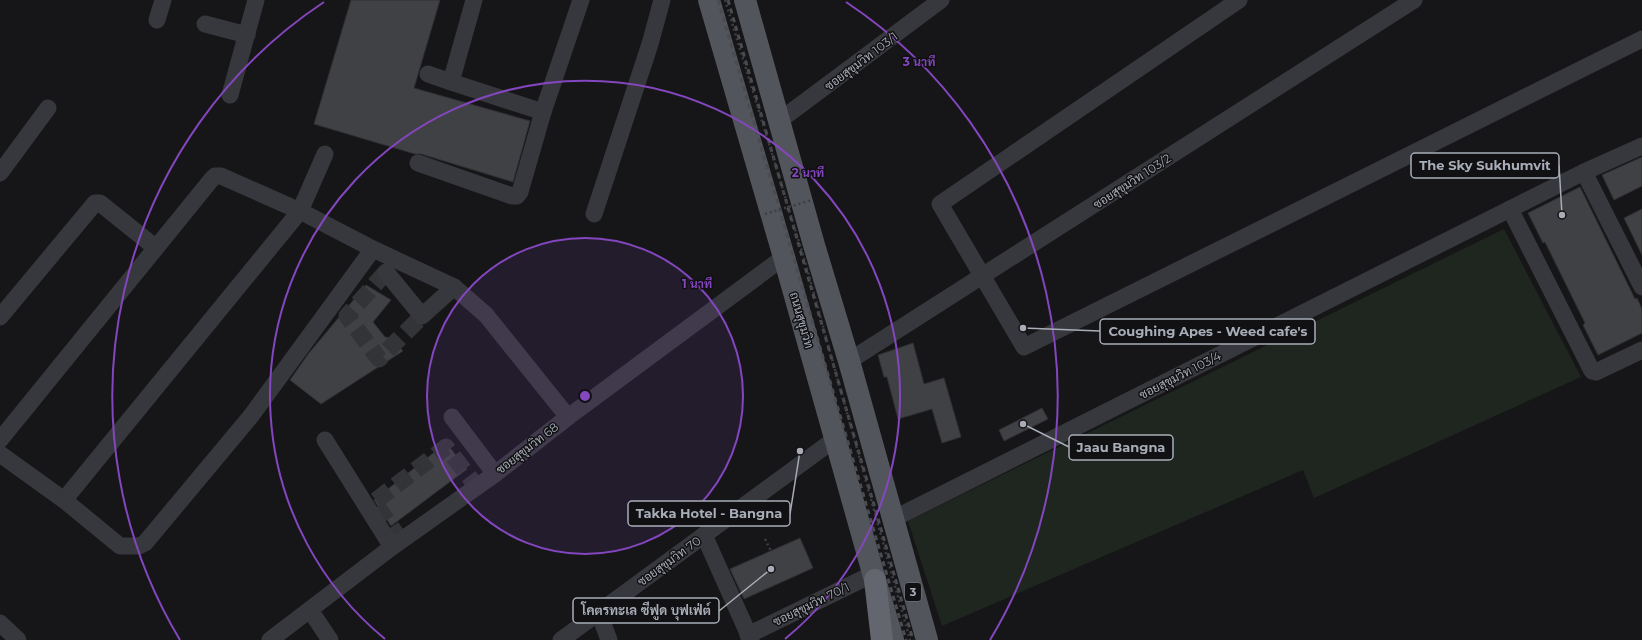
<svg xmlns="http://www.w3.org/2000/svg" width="1642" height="640" font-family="Montserrat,Sarabun,sans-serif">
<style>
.green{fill:#1e261f}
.building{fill:#404145;stroke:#303034}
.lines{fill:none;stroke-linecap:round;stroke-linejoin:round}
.minor-tunnel{stroke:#333438;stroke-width:17;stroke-dasharray:17 8;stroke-linecap:butt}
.path{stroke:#3d3f44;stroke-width:2.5;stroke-dasharray:2 3;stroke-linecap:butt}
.minor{stroke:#37383d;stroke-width:17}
.major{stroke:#53555c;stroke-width:22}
.highway{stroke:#63666e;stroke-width:22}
.rail{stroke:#4a4c52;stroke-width:3;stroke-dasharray:5 4;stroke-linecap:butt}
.path-bridge{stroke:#3d3f44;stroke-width:2.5;stroke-dasharray:2 3;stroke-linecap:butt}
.ring{fill:none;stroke:#8446be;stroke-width:2}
.labels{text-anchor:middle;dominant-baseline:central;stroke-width:3;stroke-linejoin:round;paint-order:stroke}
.shield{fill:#111113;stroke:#7b7e86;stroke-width:1}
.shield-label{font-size:11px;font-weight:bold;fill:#a8adb8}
.street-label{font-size:12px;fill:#a8adb8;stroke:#111113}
.centre{fill:#8446be;stroke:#111113;stroke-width:2}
.ring-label{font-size:12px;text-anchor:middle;font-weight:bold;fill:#8446be;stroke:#111113;stroke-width:3;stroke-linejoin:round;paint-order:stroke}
.leader{fill:none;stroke:#a8adb8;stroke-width:1.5}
.callout-dot{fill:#a8adb8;stroke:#111113;stroke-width:1.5}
.callout{fill:#111113;stroke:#a8adb8;stroke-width:1.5}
.callout-label{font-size:13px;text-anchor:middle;font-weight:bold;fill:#a8adb8}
</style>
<rect width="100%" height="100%" fill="#161618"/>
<!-- green -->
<polygon class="green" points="1504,229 1581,377 1314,498 1303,470 942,626 908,521"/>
<!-- building -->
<g class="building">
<polygon points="351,0 440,0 414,88 530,121 513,182 421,154 415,154 314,124"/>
<polygon points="1642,157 1642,186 1614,200 1602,175"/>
<polygon points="1580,187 1635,299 1637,298 1642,309 1642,333 1598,355 1583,325 1585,323 1545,242 1543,243 1528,213"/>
<polygon points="1642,209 1642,255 1624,218"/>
<polygon points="366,285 391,300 373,322 385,337 391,338 403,351 321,404 290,380 309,353"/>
<polygon points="913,343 924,384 944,378 961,437 942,443 932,409 898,419 887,377 884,377 878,355"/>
<polygon points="1042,408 1048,419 1004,441 999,430"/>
<polygon points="446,443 467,469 391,526 374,500"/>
<polygon points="800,538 813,568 744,599 730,569"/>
</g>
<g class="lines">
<!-- minor-tunnel -->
<g class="minor-tunnel">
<polyline points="386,272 347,316 379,359 422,316"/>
<polyline points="401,541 374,502 446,447 477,487"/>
</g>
<!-- path -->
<polyline class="path" points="765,539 771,551"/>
<!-- minor -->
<g class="minor">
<polyline points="474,0 451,82 543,112 581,0"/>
<polyline points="1239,0 940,204 1024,347 1642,39"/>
<polyline points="157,20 163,0"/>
<polyline points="205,24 247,35"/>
<polyline points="428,74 451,82"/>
<polyline points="230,95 256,0"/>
<polyline points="779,121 941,0"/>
<polyline points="1642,146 1584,172 1510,209 1592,371 1596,372 1642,350"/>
<polyline points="418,163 512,196 517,196 520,192 543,112"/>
<polyline points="1584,172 1642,287"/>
<polyline points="0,173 48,108"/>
<polyline points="594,214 650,44 662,0"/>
<polyline points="386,272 422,316 454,287"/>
<polyline points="0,317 95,203 100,203 156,248"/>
<polyline points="849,361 1414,0"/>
<polyline points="452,417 495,474"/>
<polyline points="0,440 211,180 215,176 221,176 300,211 373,249 454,287 486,315 568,417"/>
<polyline points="325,440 392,547"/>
<polyline points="0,454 64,500 120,546 139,546 145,543 251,416 373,249"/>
<polyline points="64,500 300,211 325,154"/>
<polyline points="893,519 1510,209"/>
<polyline points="704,535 751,640"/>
<polyline points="310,610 330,640"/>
<polyline points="599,613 609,640"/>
<polyline points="0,623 18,640"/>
<polyline points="748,635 873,574"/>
<polyline points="270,640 392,547 495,474 568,417 784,257"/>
<polyline points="561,640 835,439"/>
</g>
<!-- major -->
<g class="major">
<polyline points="709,0 784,257 875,580 893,640"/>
<polyline points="745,0 814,245 849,361 927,640"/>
</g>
<!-- highway -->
<polyline class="highway" points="875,580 882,640"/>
<!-- rail -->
<g class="rail">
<polyline points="718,0 906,640"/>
<polyline points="728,0 913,640"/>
</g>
<!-- path-bridge -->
<g class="path-bridge">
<polyline points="725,0 806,265 910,640"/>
<polyline points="765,214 812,200"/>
</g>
</g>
<!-- distance rings -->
<circle cx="585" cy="396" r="158" fill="#8446be" fill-opacity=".12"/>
<g class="ring">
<circle cx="585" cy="396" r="158"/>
<path d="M385 639A315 315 0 1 1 785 639"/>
<path d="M180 640A473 473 0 0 1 324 2M846 2A473 473 0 0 1 990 640"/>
</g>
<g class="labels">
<!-- shield labels -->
<rect class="shield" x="905" y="583" width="16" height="18" rx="3"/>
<g class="shield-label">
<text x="913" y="592">3</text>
</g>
<!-- street labels -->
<g class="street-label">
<text transform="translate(861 61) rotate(-37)">ซอยสุขุมวิท 103/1</text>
<text transform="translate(1132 181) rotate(-33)">ซอยสุขุมวิท 103/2</text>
<text transform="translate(802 320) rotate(74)">ถนนสุขุมวิท</text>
<text transform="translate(1180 375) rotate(-27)">ซอยสุขุมวิท 103/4</text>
<text transform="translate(527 448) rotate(-38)">ซอยสุขุมวิท 68</text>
<text transform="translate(669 561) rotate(-36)">ซอยสุขุมวิท 70</text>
<text transform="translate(811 604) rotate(-26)">ซอยสุขุมวิท 70/1</text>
</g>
</g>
<circle cx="585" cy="396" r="6" class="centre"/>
<g class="ring-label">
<text x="919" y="66">3 นาที</text>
<text x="808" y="177">2 นาที</text>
<text x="697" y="288">1 นาที</text>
</g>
<!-- callouts -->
<path class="leader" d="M1562 215L1559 165M1023 328L1100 331M1023 424L1069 447M800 451L790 514M771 569L719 611"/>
<g class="callout-dot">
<circle cx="1562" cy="215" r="4"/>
<circle cx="1023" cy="328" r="4"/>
<circle cx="1023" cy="424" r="4"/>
<circle cx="800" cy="451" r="4"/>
<circle cx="771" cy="569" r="4"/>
</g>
<g class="callout">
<rect x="1411" y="153" width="148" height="25" rx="4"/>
<rect x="1100" y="319" width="215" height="25" rx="4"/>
<rect x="1069" y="435" width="104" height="25" rx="4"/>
<rect x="628" y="501" width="162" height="25" rx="4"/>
<rect x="573" y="598" width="146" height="25" rx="4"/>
</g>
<g class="callout-label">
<text x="1485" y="170">The Sky Sukhumvit</text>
<text x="1208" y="336">Coughing Apes - Weed cafe's</text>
<text x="1121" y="452">Jaau Bangna</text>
<text x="709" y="518">Takka Hotel - Bangna</text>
<text x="646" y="615">โคตรทะเล ซีฟูด บุฟเฟ่ต์</text>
</g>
</svg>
